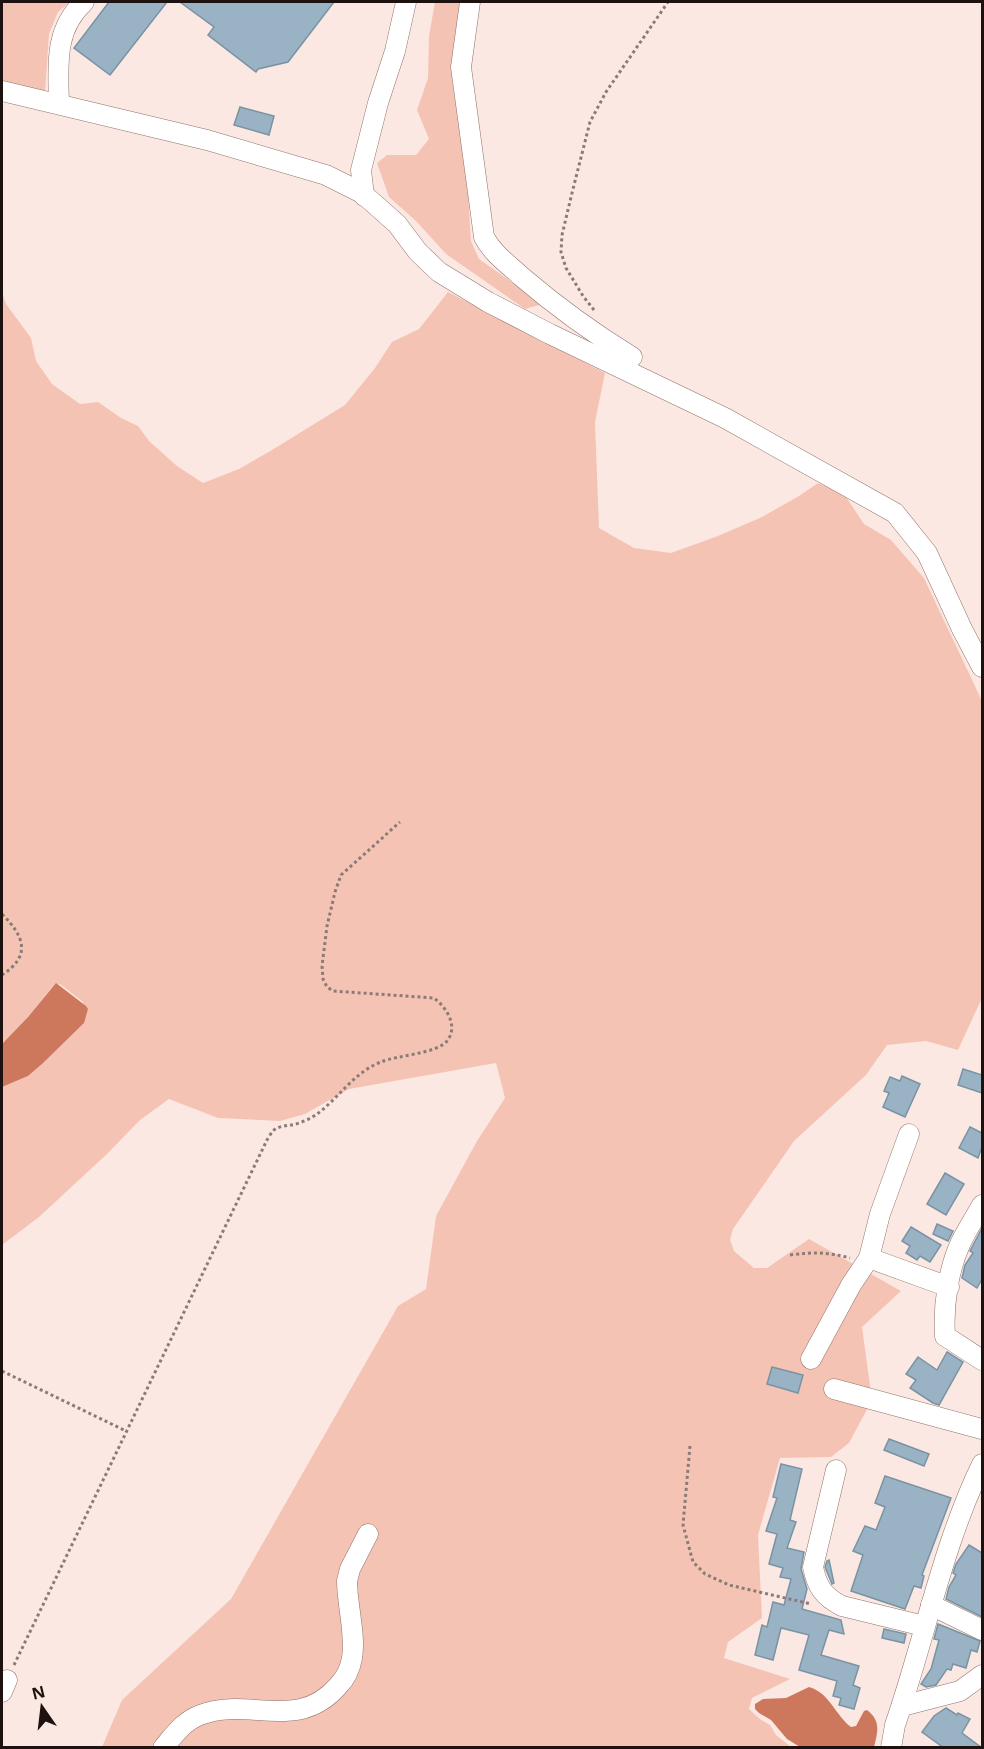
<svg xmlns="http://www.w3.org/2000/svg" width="984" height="1749" font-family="'Open Sans',sans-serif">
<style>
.green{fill:#f5c3b4}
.water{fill:#cd785d}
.building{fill:#99b3c4;stroke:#7a93a4;stroke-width:1.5}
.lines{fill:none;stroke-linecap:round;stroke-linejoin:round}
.minor-casing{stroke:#90736a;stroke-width:21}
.path{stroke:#8b7b77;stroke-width:3;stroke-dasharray:3 3;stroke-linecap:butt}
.minor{stroke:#fff;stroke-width:20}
</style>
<rect width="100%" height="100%" fill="#fce8e2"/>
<!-- green -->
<g class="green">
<polygon points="2,2 70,2 58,12 49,34 45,93 2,83"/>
<polygon points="435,2 460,2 452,80 466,163 471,241 479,259 543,304 525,309 446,254 416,221 389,197 377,163 387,155 416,155 429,139 417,110 428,78 429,36"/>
<polygon points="2,292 6,304 31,338 36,361 52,384 80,404 98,402 121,418 138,426 149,441 177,466 203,483 239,469 272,450 345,405 375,368 392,342 419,329 448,292 605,373 595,422 599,528 634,548 671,553 718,536 762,517 799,496 818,483 844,494 864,524 891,540 924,578 982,701 982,998 958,1050 926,1041 887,1045 866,1075 794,1141 733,1229 730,1240 734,1251 754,1268 767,1268 809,1239 901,1291 862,1327 872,1400 849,1443 831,1457 780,1458 758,1535 762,1618 728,1642 724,1658 790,1679 752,1698 749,1709 760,1719 770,1725 776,1735 791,1747 102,1747 122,1700 231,1599 398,1306 426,1289 436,1216 477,1141 505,1098 496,1063 349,1089 305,1114 280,1121 218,1118 169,1099 140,1120 107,1154 39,1217 2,1245 2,1087 28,1076 84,1023 83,1002 60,984 53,986 28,1017 2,1044"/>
</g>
<!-- water -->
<g class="water">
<polygon points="56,983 86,1006 88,1009 84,1023 43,1063 28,1076 2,1087 2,1044 28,1017"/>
<path d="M809,1687C830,1693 835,1715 851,1727L856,1726L864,1711L867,1710C881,1721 878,1731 874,1747H800L787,1739L771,1720L759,1713L755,1709V1704L763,1699L786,1698Z"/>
</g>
<!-- building -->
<g class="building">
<polygon points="109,2 167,2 110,75 74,48"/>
<polygon points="180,2 334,2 288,62 258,69 256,72 208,35 214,27"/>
<polygon points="240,107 274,116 269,135 234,125"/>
<polygon points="963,1069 982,1075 982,1093 958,1085"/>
<polygon points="902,1076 920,1084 905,1117 883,1107 889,1093 884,1091 890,1077 900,1081"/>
<polygon points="970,1127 982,1133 982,1147 978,1158 959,1148"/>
<polygon points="945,1173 964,1184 946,1215 927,1204"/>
<polygon points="937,1224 953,1231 948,1241 933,1234"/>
<polygon points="911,1227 941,1245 930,1262 920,1256 917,1260 906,1253 910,1246 902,1241"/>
<polygon points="982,1228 982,1279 977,1288 962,1278 965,1265 973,1253 970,1251"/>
<polygon points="947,1352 963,1362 939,1405 933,1403 910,1388 916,1380 906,1374 918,1357 937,1370"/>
<polygon points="772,1367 803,1375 798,1393 767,1384"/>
<polygon points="889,1439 929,1454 924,1466 884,1450"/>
<polygon points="781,1464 802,1469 790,1520 796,1522 787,1548 804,1552 801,1569 807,1589 802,1609 841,1620 844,1634 829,1630 821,1655 859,1666 853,1685 860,1688 854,1709 839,1705 841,1698 833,1696 837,1681 799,1670 809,1635 781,1628 773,1660 755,1655 762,1625 767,1627 773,1602 784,1605 791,1579 780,1577 783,1568 769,1564 777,1534 766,1531 777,1498 773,1497"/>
<polygon points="885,1476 951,1498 922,1575 924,1576 921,1588 914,1586 905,1609 851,1591 863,1555 853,1551 865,1526 876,1530 885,1507 875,1503"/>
<polygon points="969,1545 982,1553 982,1617 946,1599 949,1587 956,1575 953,1573 956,1564"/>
<polygon points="829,1560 834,1583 832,1584 825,1567 827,1561"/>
<polygon points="938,1624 980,1641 977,1652 971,1650 966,1668 953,1664 951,1670 947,1669 936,1685 926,1687 921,1684 931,1669 939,1640 934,1639"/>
<polygon points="884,1629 906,1634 904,1643 882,1638"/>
<polygon points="946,1708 957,1715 958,1713 970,1719 962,1733 982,1748 944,1748 922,1732 934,1716"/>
</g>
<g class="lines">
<!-- minor casing -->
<g class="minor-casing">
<g id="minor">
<path d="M470,2L461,67L484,237C493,254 508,264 522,277C557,307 593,333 632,357"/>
<polyline points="2,91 207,140 326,175 362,193 397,224 418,252 439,272 488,302 550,334 725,418 895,513 927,553 962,629 982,667"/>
<path d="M59,104C58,66 54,29 84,2"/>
<polyline points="364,196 361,170 378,103 395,51 406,2"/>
<path d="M982,1205C975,1217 967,1230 961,1242C948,1270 943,1306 945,1336L982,1360"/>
<polyline points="869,1258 949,1287"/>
<polyline points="811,1359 851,1285 869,1258 880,1214 909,1134"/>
<polyline points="834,1389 982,1429"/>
<path d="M836,1470L813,1567C817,1587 824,1597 842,1606L924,1626"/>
<polyline points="931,1605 982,1630"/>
<polyline points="2,1692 7,1680"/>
<polyline points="902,1706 960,1691 982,1675"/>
<path d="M163,1748C174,1735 184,1721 200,1715C249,1696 297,1733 338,1686C346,1678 350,1670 352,1658C356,1636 347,1604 347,1581L350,1569L368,1534"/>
<path d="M891,1748L895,1725C925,1638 942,1547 982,1464"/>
</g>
</g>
<!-- path -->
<g class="path">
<polyline points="594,310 583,296 566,268 561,252 562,235 572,193 590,122 606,92 668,2"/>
<path d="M2,914C25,937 31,956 2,975"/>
<path d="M790,1255C812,1252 828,1252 850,1258"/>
<polyline points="2,1371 126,1431"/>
<polyline points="690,1446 683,1525 693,1562 705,1574 729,1585 811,1604"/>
<path d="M14,1665L266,1142C268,1138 271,1133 274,1130C279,1126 285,1126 291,1125C299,1124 310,1119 317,1114C339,1098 354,1072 381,1062C397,1055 436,1054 447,1041C459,1026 446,1007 434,998L333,991L327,987L323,979L322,966L327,926L335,892L341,875L400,822"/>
</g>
<!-- minor -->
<use href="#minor" class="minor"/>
</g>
<!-- border -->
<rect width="984" height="1749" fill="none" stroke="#1d120f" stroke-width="6"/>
<!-- north arrow -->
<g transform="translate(42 1707) rotate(346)" stroke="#fce8e2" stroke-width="4.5" paint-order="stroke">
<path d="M0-4.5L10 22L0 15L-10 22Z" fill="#1d120f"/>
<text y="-9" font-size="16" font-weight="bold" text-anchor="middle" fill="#1d120f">N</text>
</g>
</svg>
